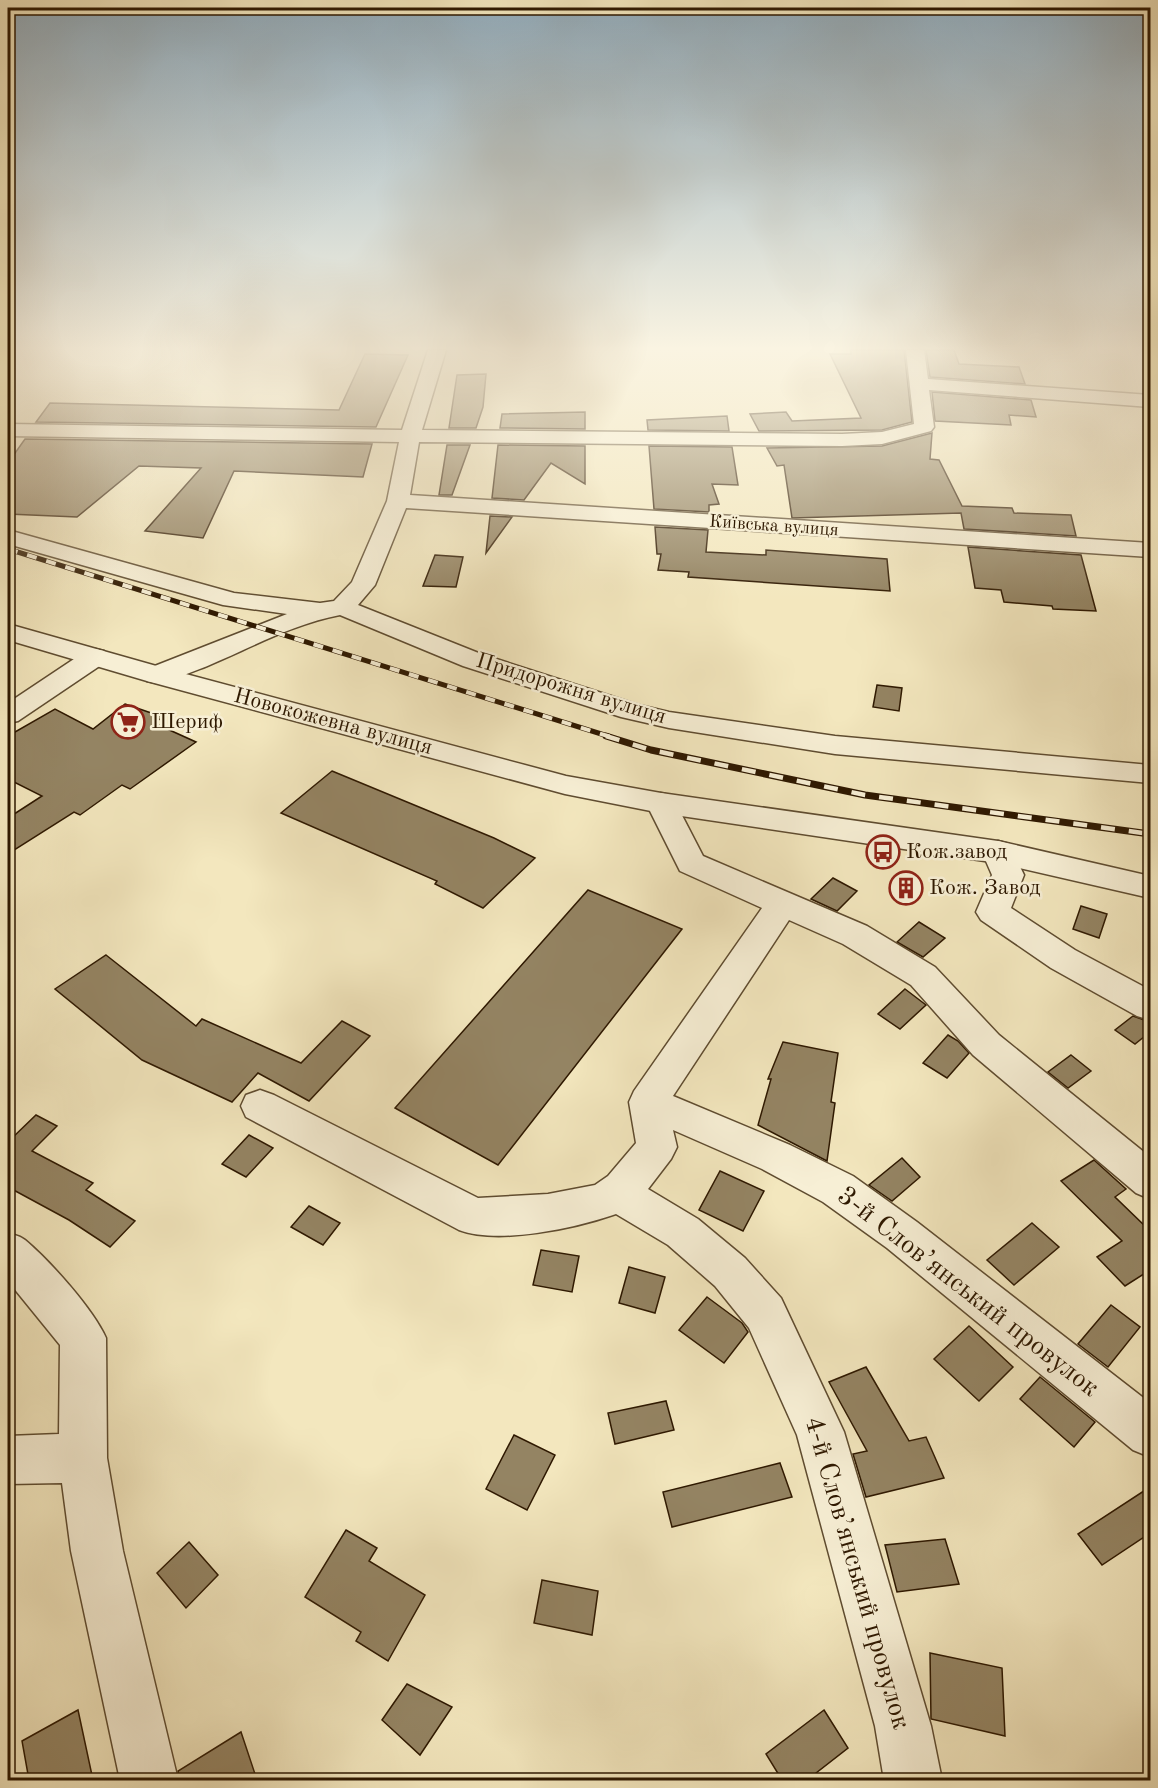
<svg xmlns="http://www.w3.org/2000/svg" width="1158" height="1788" font-family="'Old Standard TT',serif">
<style>
.building{fill:#948463;stroke:#2e1800;stroke-width:1.5}
.lines{fill:none;stroke-linecap:round;stroke-linejoin:round}
.minor-casing{stroke:#5f4c30;stroke-width:3}
.tertiary-casing{stroke:#5f4c30;stroke-width:3}
.minor{fill:#f7efd5;fill-rule:evenodd}
.tertiary{fill:#f7efd5;fill-rule:evenodd}
.rail-far1-casing{stroke:#2e1800;stroke-width:5}
.rail-casing{stroke:#2e1800;stroke-width:7}
.rail-far1{stroke:#f7efd5;stroke-width:4;stroke-dasharray:10;stroke-linecap:butt}
.rail{stroke:#f7efd5;stroke-width:4.5;stroke-dasharray:14;stroke-linecap:butt}
.labels{text-anchor:middle;dominant-baseline:central;stroke-width:5;stroke-linejoin:round;paint-order:stroke}
.far-street-label{font-size:18px;fill:#2e1800;stroke:#f7efd5}
.street-label{font-size:22px;fill:#2e1800;stroke:#f7efd5}
.poi-label{font-size:22px;fill:#2e1800;stroke:#f7efd5;text-anchor:start}
.near-street-label{font-size:27px;fill:#2e1800;stroke:#f7efd5}
</style>
<rect width="100%" height="100%" fill="#f3e7be"/>
<filter id="stains"><feTurbulence type="fractalNoise" baseFrequency=".00333" numOctaves="4"/><feColorMatrix values="0 0 0 0 .2 0 0 0 0 .09 0 0 0 0 .02 0 0 0 .5 -.17"/></filter>
<radialGradient id="worn" r=".72"><stop offset=".6" stop-color="#630" stop-opacity="0"/><stop offset="1" stop-color="#630" stop-opacity=".3"/></radialGradient>
<!-- building -->
<g class="building">
<polygon points="851,350 904,350 912,422 882,430 759,431 750,414 786,412 792,421 861,418 830,354 851,354"/>
<polygon points="926,350 954,350 959,364 1019,367 1025,384 930,377"/>
<polygon points="365,354 408,355 376,427 36,422 50,403 339,410"/>
<polygon points="486,374 483,407 476,428 449,428 457,375"/>
<polygon points="932,392 1031,400 1036,417 1009,415 1011,425 935,421"/>
<polygon points="585,412 585,429 500,428 502,414"/>
<polygon points="727,416 729,431 648,430 647,420"/>
<polygon points="932,433 930,459 939,460 962,506 1012,508 1014,513 1071,515 1076,536 964,529 961,513 792,518 784,465 777,466 767,448 882,446"/>
<polygon points="25,439 372,444 363,477 234,471 203,538 145,531 201,468 139,466 77,517 8,514 8,463"/>
<polygon points="447,445 470,445 452,495 439,495"/>
<polygon points="498,445 585,446 585,484 551,463 524,500 492,498"/>
<polygon points="649,446 732,447 738,485 712,484 719,504 709,505 709,512 654,509"/>
<polygon points="490,516 512,517 486,553"/>
<polygon points="655,527 708,530 706,552 766,555 766,550 887,559 890,591 688,577 689,572 658,570 661,554 657,554"/>
<polygon points="968,547 1081,555 1096,611 1053,609 1052,606 1004,602 1001,590 975,588"/>
<polygon points="435,555 463,557 456,587 423,586"/>
<polygon points="877,685 902,688 899,711 873,707"/>
<polygon points="125,704 163,717 154,723 196,742 130,789 122,785 80,815 74,812 8,854 8,818 42,796 8,779 8,736 55,709 93,729"/>
<polygon points="332,771 494,838 535,858 483,908 435,884 437,881 281,813"/>
<polygon points="833,878 857,891 837,911 811,899"/>
<polygon points="588,890 682,929 498,1165 395,1108"/>
<polygon points="1081,906 1107,914 1099,938 1073,929"/>
<polygon points="919,922 945,938 923,957 897,942"/>
<polygon points="106,955 196,1026 202,1019 301,1063 342,1021 370,1036 309,1101 258,1073 232,1102 142,1060 55,989"/>
<polygon points="905,989 926,1005 900,1029 878,1014"/>
<polygon points="1133,1016 1150,1022 1150,1032 1135,1044 1115,1030"/>
<polygon points="948,1035 958,1041 969,1053 947,1078 923,1063"/>
<polygon points="783,1042 838,1053 831,1102 835,1103 827,1161 758,1125 771,1079 768,1079"/>
<polygon points="1071,1055 1091,1071 1068,1088 1048,1072"/>
<polygon points="36,1115 57,1126 32,1151 93,1183 86,1190 135,1221 110,1247 69,1220 8,1187 8,1138 10,1140"/>
<polygon points="249,1135 273,1148 246,1177 222,1164"/>
<polygon points="902,1158 920,1177 892,1201 869,1185"/>
<polygon points="1094,1160 1126,1189 1115,1197 1145,1226 1150,1223 1150,1270 1125,1286 1097,1257 1122,1241 1061,1181"/>
<polygon points="720,1171 764,1191 743,1231 699,1210"/>
<polygon points="309,1206 340,1223 323,1245 291,1227"/>
<polygon points="1032,1223 1059,1247 1014,1285 987,1260"/>
<polygon points="541,1250 579,1256 572,1292 533,1285"/>
<polygon points="629,1267 665,1277 655,1313 619,1303"/>
<polygon points="707,1297 742,1323 748,1332 724,1363 679,1330"/>
<polygon points="1111,1305 1140,1327 1108,1367 1078,1344"/>
<polygon points="969,1326 1013,1367 979,1401 934,1359"/>
<polygon points="866,1367 909,1441 926,1437 944,1478 866,1497 853,1454 867,1451 829,1382"/>
<polygon points="1040,1377 1095,1422 1074,1447 1020,1399"/>
<polygon points="666,1401 674,1430 615,1444 608,1413"/>
<polygon points="514,1435 555,1455 527,1510 486,1489"/>
<polygon points="780,1463 792,1497 672,1527 663,1492"/>
<polygon points="1150,1487 1150,1533 1102,1565 1078,1534"/>
<polygon points="346,1530 377,1548 369,1561 425,1595 388,1661 356,1641 361,1632 305,1597"/>
<polygon points="945,1539 959,1584 897,1592 885,1545"/>
<polygon points="189,1542 218,1575 186,1608 157,1573"/>
<polygon points="542,1580 598,1591 592,1635 534,1623"/>
<polygon points="930,1653 1002,1668 1005,1736 931,1719"/>
<polygon points="407,1684 452,1707 420,1755 382,1720"/>
<polygon points="78,1710 93,1780 29,1780 22,1741"/>
<polygon points="824,1710 848,1748 807,1780 782,1780 766,1754"/>
<polygon points="241,1732 257,1780 180,1780 178,1771"/>
</g>
<g class="lines">
<!-- minor casing -->
<g class="minor-casing">
<g id="minor">
<path d="M428,350H446L422,430L842,434L882,432L914,424L906,350H924L928,379L1150,395V407L929,390L934,427L931,431L882,444L842,446L419,442L410,495L1150,543V557L406,508L375,585L358,605L481,654L639,705L669,712L835,736L1150,765V783L835,754L669,728L621,717L463,666L340,615C276,627 219,668 157,683L147,681L144,675L147,669L287,614L223,605L8,544V530L234,593L320,603L334,601L352,582L387,501L399,442L8,436V424L402,430Z"/>
<polygon points="95,649 104,651 108,657 104,663 18,721 8,723 8,703 86,651"/>
<path d="M661,793L672,796L703,856L867,926L935,967L999,1035L1150,1157V1199L1136,1193L973,1055L911,985L843,944L789,920L673,1096L790,1145L853,1176L917,1222L1150,1403V1457L1133,1450L887,1248L823,1202L762,1169L673,1130L677,1147L671,1159L648,1189L698,1219L745,1258L781,1298L844,1432L931,1726L942,1780H884L875,1726L797,1435L749,1328L715,1286L668,1245L616,1214C576,1228 499,1245 459,1230L246,1117L241,1106L246,1095L260,1090L274,1095L478,1198L548,1194L595,1185L608,1176L636,1143L629,1102L634,1091L762,908L680,871L646,803L650,796Z"/>
<polygon points="998,841 1009,844 1024,875 1011,908 1075,950 1150,990 1150,1020 1137,1016 1051,968 981,920 976,912 992,875 982,852 987,844"/>
<path d="M8,1233C14,1235 20,1236 25,1240C50,1261 93,1309 106,1338L107,1458L123,1551L178,1780H120L71,1551L62,1483L8,1484V1436L59,1434L60,1345L8,1281Z"/>
</g>
</g>
<!-- tertiary casing -->
<g class="tertiary-casing">
<polygon id="tertiary" points="8,624 167,669 566,776 661,793 998,841 1150,876 1150,898 998,863 661,813 565,794 147,681 8,640"/>
</g>
<!-- minor -->
<use href="#minor" class="minor"/>
<!-- tertiary -->
<use href="#tertiary" class="tertiary"/>
<!-- rail-far1 casing -->
<g class="rail-far1-casing">
<polyline id="rail-far1" points="8,549 611,737"/>
</g>
<!-- rail casing -->
<g class="rail-casing">
<polyline id="rail" points="606,736 651,750 865,795 1150,834"/>
</g>
<!-- rail-far1 -->
<use href="#rail-far1" class="rail-far1"/>
<!-- rail -->
<use href="#rail" class="rail"/>
</g>
<!-- sky -->
<linearGradient id="sky" x2="0" y2="1"><stop stop-color="#91acbd"/><stop offset="0.58" stop-color="#faf4e2"/><stop offset="1" stop-color="#faf4e2" stop-opacity="0"/></linearGradient>
<rect width="1158" height="601" fill="url(#sky)"/>
<!-- icons -->
<defs>
<g id="supermarket-ring" transform="scale(1.725)"><circle r="9.5" fill="#f7efd5" stroke="#8f2418" stroke-width="1.5"/><path d="M-6-5.5h2.5l.6 2H6L4.5 2H-2.5L-4.4-4H-6ZM-1.5 3.2a1.3 1.3 0 1 0 .1 0ZM3 3.2a1.3 1.3 0 1 0 .1 0Z" fill="#8f2418"/></g>
<g id="bus-ring" transform="scale(1.725)"><circle r="9.5" fill="#f7efd5" stroke="#8f2418" stroke-width="1.5"/><path d="M-5-6H5V4H4V6H2V4H-2V6H-4V4H-5ZM-3.5-4V0h7V-4ZM-3.5 1.2v1.5H-2V1.2ZM2 1.2v1.5H3.5V1.2Z" fill="#8f2418"/></g>
<g id="building-ring" transform="scale(1.725)"><circle r="9.5" fill="#f7efd5" stroke="#8f2418" stroke-width="1.5"/><path d="M-4-6H4V6H1V3H-1V6H-4ZM-2.5-4.3h1.7v1.8h-1.7ZM.8-4.3h1.7v1.8H.8ZM-2.5-1h1.7V.8h-1.7ZM.8-1h1.7V.8H.8Z" fill="#8f2418"/></g>
</defs>
<g fill-rule="evenodd">
<use href="#supermarket-ring" x="128" y="722"/>
<use href="#bus-ring" x="883" y="852"/>
<use href="#building-ring" x="906" y="888"/>
</g>
<g class="labels">
<!-- far-street labels -->
<g class="far-street-label">
<text transform="translate(774 526) rotate(4)">Київська вулиця</text>
</g>
<!-- street labels -->
<g class="street-label">
<text transform="translate(571 689) rotate(17)">Придорожня вулиця</text>
<text transform="translate(333 722) rotate(15)">Новокожевна вулиця</text>
</g>
<!-- poi labels -->
<g class="poi-label">
<text x="151" y="722">Шериф</text>
<text x="906" y="852">Кож.завод</text>
<text x="929" y="888">Кож. Завод</text>
</g>
<!-- near-street labels -->
<g class="near-street-label">
<text transform="translate(968 1292) rotate(38)">3-й Слов’янський провулок</text>
<text transform="translate(857 1573) rotate(74)">4-й Слов’янський провулок</text>
</g>
</g>
<!-- margin -->
<rect width="1158" height="1788" fill="none" stroke="#f3e7be" stroke-width="30"/>
<rect x="9" y="9" width="1140" height="1770" fill="none" stroke="#2e1800" stroke-width="3"/>
<rect x="15" y="15" width="1128" height="1758" fill="none" stroke="#2e1800" stroke-width="1.5"/>
<rect width="100%" height="100%" filter="url(#stains)"/>
<rect width="100%" height="100%" fill="url(#worn)"/>
</svg>
